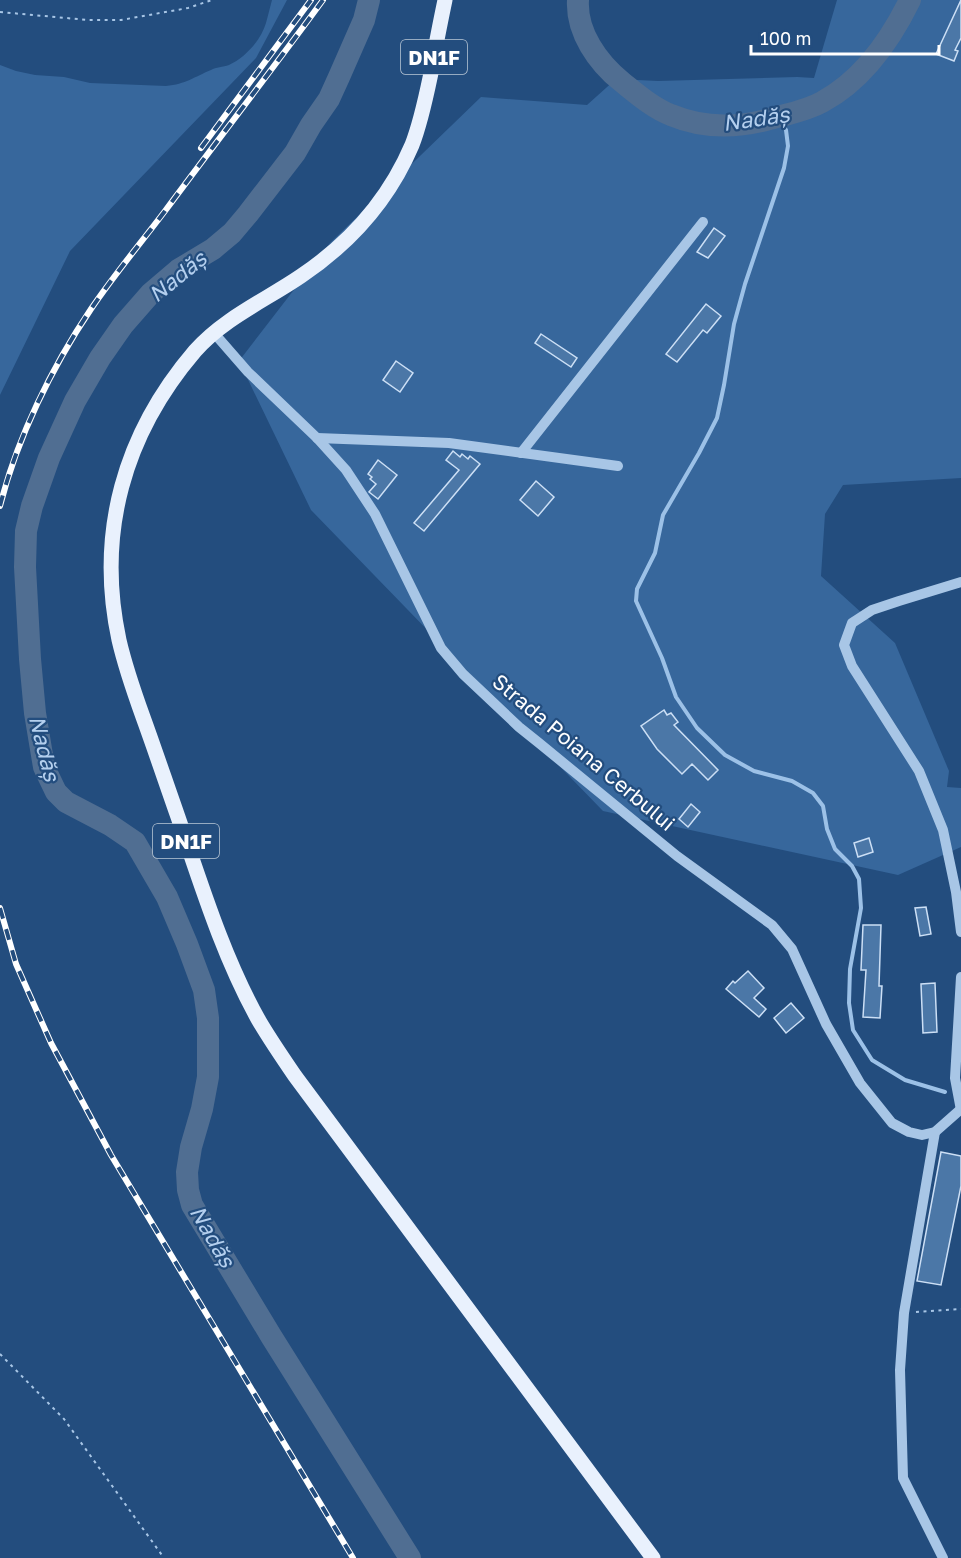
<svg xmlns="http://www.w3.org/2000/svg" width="961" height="1558" font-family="'Golos Text',sans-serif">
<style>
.green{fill:#37679c}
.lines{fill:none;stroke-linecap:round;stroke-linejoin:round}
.stream{stroke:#9cc1e7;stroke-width:4}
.river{stroke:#506e92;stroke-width:22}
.building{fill:#4b77a7;stroke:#ccdff5;stroke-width:1.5}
.path{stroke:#a8c6e6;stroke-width:2;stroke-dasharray:3 4.5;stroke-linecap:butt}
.minor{stroke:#a8c6e6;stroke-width:10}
.major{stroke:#e9f1fd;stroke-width:15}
.rail-casing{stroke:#fff;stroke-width:6}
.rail{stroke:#234d7e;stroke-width:4;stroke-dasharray:11;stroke-linecap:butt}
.labels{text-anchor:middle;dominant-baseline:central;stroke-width:4.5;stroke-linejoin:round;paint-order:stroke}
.shield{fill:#234d7e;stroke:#bdcad8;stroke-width:1.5}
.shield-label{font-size:20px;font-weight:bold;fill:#fff}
.street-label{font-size:21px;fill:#fff;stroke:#234d7e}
.water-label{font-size:22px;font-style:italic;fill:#b4cfee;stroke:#234d7e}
</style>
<rect width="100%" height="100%" fill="#234d7e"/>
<!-- green -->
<g class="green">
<path d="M272,0H287L256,58L70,251L0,395V65L16,71L35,75L64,77L90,83L166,86C186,84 194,77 211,70C216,67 223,67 229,65C245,58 261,40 266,23C268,15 270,8 272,0Z"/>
<polygon points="837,0 961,0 961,478 843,485 825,514 821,576 895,643 949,771 947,787 961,788 961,847 898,875 603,811 311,510 239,361 330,243 481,97 587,105 616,79 658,81 797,77 814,78"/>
</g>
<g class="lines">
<!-- stream -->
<polyline class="stream" points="778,117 786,130 788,146 784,168 745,284 734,324 724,385 717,418 699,453 663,515 655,553 637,589 636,601 662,658 676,697 697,728 725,755 754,771 792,781 813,793 823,806 827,829 835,849 852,866 859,879 861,908 850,969 849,1003 853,1030 872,1060 905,1080 945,1092"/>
<!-- river -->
<g class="river">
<polyline points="369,0 364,20 339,77 329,99 311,125 295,153 248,214 232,233 213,249 178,270 151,293 123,325 100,358 75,401 49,458 32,506 26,531 25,567 30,659 35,713 44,767 56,792 66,802 110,825 135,842 167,897 187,944 204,990 208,1018 208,1077 202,1109 191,1147 187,1172 188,1190 192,1205 271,1336 410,1558"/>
<path d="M578,0C576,32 598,63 622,82C637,94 653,108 671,115C702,128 737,128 770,119C787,114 806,111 822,102C863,80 890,41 910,0"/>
</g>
</g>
<!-- building -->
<g class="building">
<polygon points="961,0 961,38 955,50 958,51 954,61 936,54"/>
<polygon points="714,228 725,236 708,258 697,252"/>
<polygon points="706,304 721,316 707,333 703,330 677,362 666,354"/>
<polygon points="541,334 577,358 571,367 535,343"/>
<polygon points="396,361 413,373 400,392 383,380"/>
<polygon points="453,451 460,457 462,454 468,459 470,456 480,464 424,531 414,523 459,470 446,460"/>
<polygon points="378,460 397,475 378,499 369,492 376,484 370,479 372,477 368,474"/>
<polygon points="536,481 554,497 538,516 520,500"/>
<polygon points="664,710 667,715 671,713 678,722 674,725 718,770 708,780 692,764 682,774 657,749 641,726"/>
<polygon points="691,804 700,812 688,827 679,819"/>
<polygon points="869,838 873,852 858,857 854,843"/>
<polygon points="926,907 931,934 920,936 915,908"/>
<polygon points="863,925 881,925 879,986 882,986 880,1018 863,1017 866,970 861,970"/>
<polygon points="748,971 764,988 754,998 766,1009 759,1017 726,989 733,981 735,983"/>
<polygon points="935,983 937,1032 923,1033 921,984"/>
<polygon points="791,1003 804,1018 786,1033 774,1018"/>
<polygon points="941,1152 961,1156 961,1186 941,1285 917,1281"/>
</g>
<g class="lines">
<!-- path -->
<g class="path">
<polyline points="0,12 88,20 121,20 188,8 212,0"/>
<polyline points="916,1312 961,1309"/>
<polyline points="0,1354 64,1419 164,1558"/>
</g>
<!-- minor -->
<g class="minor">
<polyline points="214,333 248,372 317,438 346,470 375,514 441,648 463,674 519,727 539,743 677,856 772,925 792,949 826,1024 860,1083 892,1123 909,1132 922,1135 935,1132 961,1109"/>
<polyline points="317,438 449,443 618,466"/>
<polyline points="521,453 703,222"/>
<polyline points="961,582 899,601 872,610 852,623 844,645 852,666 919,771 943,830 956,892 961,932"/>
<polyline points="961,1110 955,1078 961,977"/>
<polyline points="935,1132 904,1313 900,1370 903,1478 943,1558"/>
</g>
<!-- major -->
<path class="major" d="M445,0C440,24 435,49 431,73C426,97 421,122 412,145C389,199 350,243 301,276C266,300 224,318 195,351C124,434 96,533 119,640C125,666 134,692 143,717C155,750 166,783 178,817C201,884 223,956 258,1019C269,1038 282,1057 295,1076L653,1558"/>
<!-- rail casing -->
<g class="rail-casing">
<g id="rail">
<polyline points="201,148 311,0"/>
<path d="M0,506C17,438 52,367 91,309C114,275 140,244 165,211C217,141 271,71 323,0"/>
<polyline points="0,908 16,964 51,1043 111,1155 353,1558"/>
</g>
</g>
<!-- rail -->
<use href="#rail" class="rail"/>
</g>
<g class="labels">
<!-- shield labels -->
<g class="shield">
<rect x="401" y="40" width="66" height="34" rx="4.5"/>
<rect x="153" y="824" width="66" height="34" rx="4.5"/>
</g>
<g class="shield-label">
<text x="434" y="57">DN1F</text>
<text x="186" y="841">DN1F</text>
</g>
<!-- street labels -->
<g class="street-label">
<text transform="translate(584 752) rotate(40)">Strada Poiana Cerbului</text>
</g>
<!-- water labels -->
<g class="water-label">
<text transform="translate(756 118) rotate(-8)">Nadăș</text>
<text transform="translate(177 276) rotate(-39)">Nadăș</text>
<text transform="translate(45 748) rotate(76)">Nadăș</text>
<text transform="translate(213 1236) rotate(60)">Nadăș</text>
</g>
</g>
<!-- scale -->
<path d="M751 45v9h188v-9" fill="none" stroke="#ffffff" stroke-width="3"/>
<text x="760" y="45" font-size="18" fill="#ffffff" stroke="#234d7e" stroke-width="4.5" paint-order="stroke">100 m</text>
</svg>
